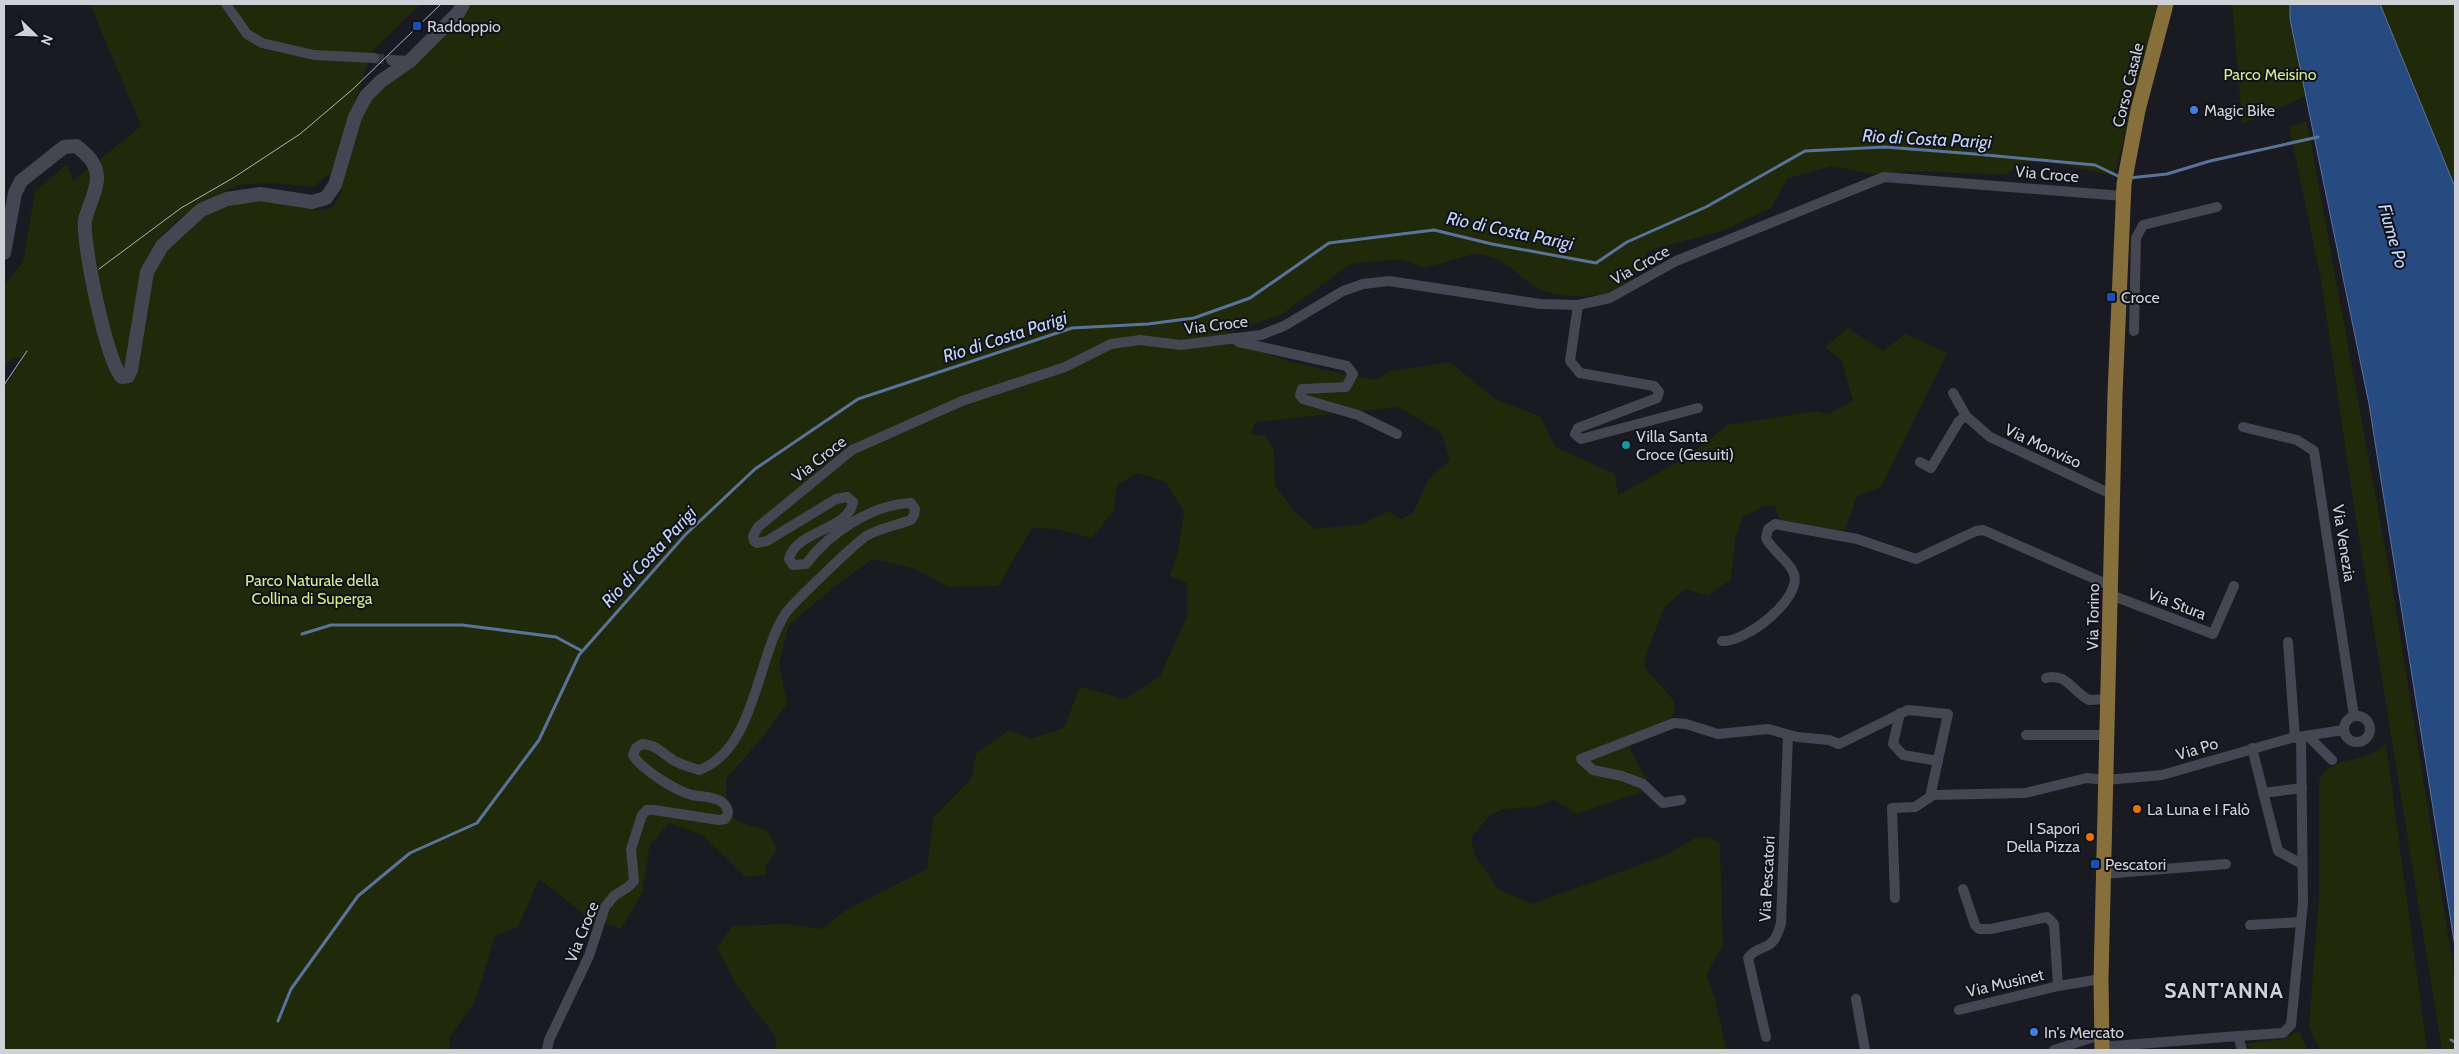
<svg xmlns="http://www.w3.org/2000/svg" width="2459" height="1054" font-family="Cabin,sans-serif">
<style>
.green{fill:#202909;fill-rule:evenodd}
.water{fill:#274b80;stroke:#5a739a}
.lines{fill:none;stroke-linecap:round;stroke-linejoin:round}
.stream{stroke:#5a739a;stroke-width:3}
.minor-tunnel{stroke:#35353e;stroke-width:10;stroke-dasharray:10 5;stroke-linecap:butt}
.minor{stroke:#454651;stroke-width:10}
.tertiary{stroke:#454651;stroke-width:14}
.primary{stroke:#876f3b;stroke-width:15}
.tram{stroke:#b0b1b8;stroke-width:1}
.transit-dot{fill:#1a4fb4;stroke:#11111a;stroke-width:2}
.shop-dot{fill:#3f7fe0;stroke:#11111a;stroke-width:2}
.culture-dot{fill:#0f9aa8;stroke:#11111a;stroke-width:2}
.food-dot{fill:#e8710a;stroke:#11111a;stroke-width:2}
.labels{text-anchor:middle;dominant-baseline:central;stroke-width:4;stroke-linejoin:round;paint-order:stroke}
.poi-label{font-size:16px;fill:#d0d1d7;stroke:#11111a;text-anchor:start}
.park-label{font-size:16px;fill:#d1ee8c;stroke:#11111a}
.street-label{font-size:16px;fill:#d0d1d7;stroke:#11111a}
.water-label{font-size:18px;font-style:italic;fill:#c2d8f9;stroke:#11111a}
.district-label{font-size:21px;font-weight:bold;letter-spacing:1px;fill:#d0d1d7;stroke:#11111a}
</style>
<rect width="100%" height="100%" fill="#1a1a23"/>
<!-- green -->
<g class="green">
<path d="M90,4H421L372,51L331,173L313,187C289,184 261,181 237,186C229,188 220,194 213,198C181,215 150,237 142,274L203,214L216,207L261,198L317,210L331,208C344,195 342,183 347,166C352,146 357,123 368,105C380,86 401,76 416,61C435,44 451,23 468,4H2160L2114,176L2047,161L2022,163L2005,175L1910,171L1873,174L1831,166L1787,179L1771,208L1722,231L1649,250L1640,269L1614,294C1588,295 1558,301 1534,286C1511,271 1505,256 1474,254L1424,268L1400,259L1350,264L1281,315L1230,332L1240,348C1259,349 1274,357 1292,362C1320,369 1348,374 1376,380L1390,371L1450,362L1495,399L1540,416L1555,447L1615,474L1618,495L1692,454L1727,425L1817,411L1828,414L1853,401L1842,361L1825,347L1848,328L1883,351L1905,334L1947,353L1881,487L1857,496L1845,529L1807,535L1780,520L1775,506H1765L1742,517L1735,540L1731,579L1708,596L1685,589L1664,608L1648,649L1644,667L1674,701L1675,711L1663,730L1637,740L1629,747L1651,789L1576,814L1555,800L1533,807L1504,809L1490,815L1471,838L1475,856L1498,889L1532,904L1664,856L1695,838L1710,837L1720,844L1723,945L1706,975L1714,996L1727,1050H775L777,1039L736,984L717,948L732,926L788,924L821,929L846,910L927,869L933,818L971,779L976,754L1009,730L1031,739L1064,728L1080,687L1125,699L1160,676L1187,617V583L1170,576L1178,550L1184,512L1166,482L1137,473L1117,485L1114,510L1092,538L1057,529L1032,528L998,586L949,587L913,568L873,559L835,586L789,625L779,663L787,704L765,734L726,779V796L735,820L768,831L777,850L765,866L767,875L746,877L702,835L669,823L650,845L642,893L621,929L588,917L539,879L518,927L495,936L475,1001L449,1039L451,1050H4V388L25,357L12,359L4,367V285L23,262L35,191L67,164L73,181L141,126ZM1398,407L1441,432L1450,460L1428,480L1413,513L1400,519L1389,511L1363,524L1315,529L1294,511L1275,485L1274,449L1265,436L1250,434L1256,422Z"/>
<polygon points="2232,4 2290,4 2306,96 2242,124"/>
<polygon points="2380,4 2455,4 2455,187 2452,180"/>
<polygon points="2307,121 2392,586 2440,883 2455,980 2455,1050 2442,1050 2353,501 2321,279 2289,127"/>
<path d="M2386,744L2427,1050H2321L2313,1038L2309,1024L2319,897V780C2329,760 2351,762 2370,754C2376,752 2381,747 2386,744Z"/>
<polygon points="2299,1030 2307,1050 2249,1050 2247,1043 2284,1039"/>
</g>
<!-- water -->
<polygon class="water" points="2290,4 2380,4 2455,187 2455,947 2369,404 2290,19"/>
<g class="lines">
<!-- stream -->
<g class="stream">
<polyline points="2129,178 2167,174 2210,161 2318,137"/>
<polyline points="302,634 331,625 462,625 556,637 582,651"/>
<polyline points="278,1021 291,989 358,896 410,853 477,823 539,740 579,655 685,535 755,469 858,399 1072,328 1148,324 1194,318 1250,298 1329,243 1434,230 1492,244 1596,263 1627,242 1706,207 1805,151 1885,147 1975,154 2095,165 2120,177"/>
<polyline points="2451,1040 2455,1042"/>
</g>
<!-- minor-tunnel -->
<polyline class="minor-tunnel" points="374,58 391,60"/>
<!-- minor -->
<g class="minor">
<polyline points="226,4 247,34 262,43 314,55 374,58"/>
<polyline points="391,60 410,61"/>
<polyline points="1578,305 1570,361 1580,373 1654,386 1659,392 1657,398 1578,428 1575,434 1581,439 1698,408"/>
<polyline points="2134,331 2136,238 2143,225 2217,207"/>
<polyline points="1234,338 1239,342 1347,366 1353,374 1346,387 1302,389 1300,395 1303,399 1358,415 1397,434"/>
<polyline points="1953,393 1966,416 1990,437 2113,495"/>
<polyline points="2243,427 2297,440 2314,451 2354,716"/>
<polyline points="1920,462 1931,468 1959,421 1966,416"/>
<polyline points="2111,595 2213,634 2234,586"/>
<path d="M1722,641C1745,643 1802,599 1794,574C1790,561 1772,551 1766,538L1768,529L1775,524L1857,539L1916,559L1976,531L1983,530L2111,586"/>
<polyline points="2288,642 2295,738"/>
<path d="M2046,678C2066,672 2073,692 2089,700L2108,699"/>
<polyline points="1900,713 1893,744 1903,755 1938,761"/>
<circle cx="2357" cy="729" r="13"/>
<polyline points="2026,735 2107,735"/>
<polyline points="2308,736 2332,760"/>
<polyline points="2252,748 2278,851 2302,864"/>
<polyline points="2263,793 2302,788"/>
<polyline points="1681,800 1663,803 1643,784 1622,776 1593,770 1581,759 1674,723 1686,724 1718,734 1768,729 1797,737 1829,740 1839,744 1908,710 1948,714 1930,797"/>
<polyline points="2103,874 2226,864"/>
<polyline points="1963,889 1975,925 1979,929 1991,929 2047,917 2054,924 2058,986"/>
<polyline points="1895,898 1892,808 1915,807 1933,795 2025,793 2087,778 2106,780 2162,775 2291,738 2344,730"/>
<polyline points="2250,925 2301,922"/>
<polyline points="1856,999 1865,1050"/>
<polyline points="1959,1010 2058,986 2101,979"/>
<polyline points="2238,1036 2283,1033 2291,1025 2303,903 2301,737"/>
<path d="M1766,1037L1748,958C1760,942 1773,955 1781,923L1788,735"/>
<polyline points="2101,1047 2238,1036 2242,1050"/>
<path d="M547,1050L549,1040L589,956L605,907L614,896L628,887L634,881L631,849L642,815L647,810H654L719,820L725,819C730,813 728,807 722,802C714,796 701,797 692,795C676,791 641,769 633,755L636,748L642,744C655,744 662,753 673,760C681,765 690,767 699,770C755,750 756,660 785,614C790,606 859,539 868,535C881,528 897,525 911,520L914,515L915,509L911,503C872,504 828,534 806,564L793,565L789,559C796,530 849,530 853,502L847,497L836,499L767,541L757,543L754,541L753,536L758,527L852,450L962,401L1065,367L1111,344L1140,340L1181,345L1261,335L1284,326L1343,291L1363,284L1389,281L1540,304L1578,305L1610,298L1676,261L1884,177L2123,196"/>
<polyline points="2054,1050 2100,1035"/>
</g>
<!-- tertiary -->
<path class="tertiary" d="M4,253L15,193L21,181L64,147L76,146C87,154 98,164 97,180C96,193 88,207 85,220C82,242 107,364 122,377L128,376L131,370L147,272L162,246L201,210L227,199L260,194L312,202L326,198L335,185L355,117L366,96L381,81L410,61L458,13L463,4"/>
<!-- primary -->
<polyline class="primary" points="2102,1050 2101,979 2115,394 2124,184 2138,110 2166,4"/>
<!-- tram -->
<g class="tram">
<polyline points="99,269 181,208 233,178 300,134 353,89 441,4"/>
<polyline points="4,385 27,351"/>
</g>
</g>
<!-- markers -->
<g class="transit-dot">
<rect x="412" y="21" width="10" height="10" rx="2.5"/>
<rect x="2106" y="292" width="10" height="10" rx="2.5"/>
<rect x="2090" y="859" width="10" height="10" rx="2.5"/>
</g>
<g class="shop-dot">
<circle cx="2194" cy="110" r="5"/>
<circle cx="2034" cy="1032" r="5"/>
</g>
<circle class="culture-dot" cx="1626" cy="445" r="5"/>
<g class="food-dot">
<circle cx="2137" cy="809" r="5"/>
<circle cx="2090" cy="837" r="5"/>
</g>
<g class="labels">
<!-- poi labels -->
<g class="poi-label">
<text x="427" y="26">Raddoppio</text>
<text x="2204" y="110">Magic Bike</text>
<text x="2121" y="297">Croce</text>
<text x="1636" y="436">Villa Santa<tspan x="1636" dy="18">Croce (Gesuiti)</tspan></text>
<text x="2147" y="809">La Luna e I Falò</text>
<text x="2080" y="828" text-anchor="end">I Sapori<tspan x="2080" dy="18">Della Pizza</tspan></text>
<text x="2105" y="864">Pescatori</text>
<text x="2044" y="1032">In's Mercato</text>
</g>
<!-- park labels -->
<g class="park-label">
<text x="2270" y="74">Parco Meisino</text>
<text x="312" y="580">Parco Naturale della<tspan x="312" dy="18">Collina di Superga</tspan></text>
</g>
<!-- street labels -->
<g class="street-label">
<text transform="translate(2128 85) rotate(-76)">Corso Casale</text>
<text transform="translate(2047 174) rotate(5)">Via Croce</text>
<text transform="translate(1640 265) rotate(-29)">Via Croce</text>
<text transform="translate(1216 325) rotate(-7)">Via Croce</text>
<text transform="translate(2043 446) rotate(25)">Via Monviso</text>
<text transform="translate(819 459) rotate(-38)">Via Croce</text>
<text transform="translate(2344 543) rotate(81)">Via Venezia</text>
<text transform="translate(2177 604) rotate(21)">Via Stura</text>
<text transform="translate(2093 617) rotate(-89)">Via Torino</text>
<text transform="translate(2197 749) rotate(-17)">Via Po</text>
<text transform="translate(1767 879) rotate(-87)">Via Pescatori</text>
<text transform="translate(582 932) rotate(-68)">Via Croce</text>
<text transform="translate(2005 983) rotate(-13)">Via Musinet</text>
</g>
<!-- water labels -->
<g class="water-label">
<text transform="translate(1927 139) rotate(3)">Rio di Costa Parigi</text>
<text transform="translate(1510 231) rotate(12)">Rio di Costa Parigi</text>
<text transform="translate(2393 236) rotate(74)">Fiume Po</text>
<text transform="translate(1005 337) rotate(-18)">Rio di Costa Parigi</text>
<text transform="translate(649 557) rotate(-47)">Rio di Costa Parigi</text>
</g>
<!-- district labels -->
<g class="district-label">
<text x="2224" y="990">SANT'ANNA</text>
</g>
</g>
<!-- border -->
<rect width="2459" height="1054" fill="none" stroke="#d0d1d7" stroke-width="10"/>
<!-- north arrow -->
<g transform="translate(35 35) rotate(113)" stroke="#11111a" stroke-width="4" paint-order="stroke">
<path d="M0-4L9 19L0 12L-9 19Z" fill="#d0d1d7"/>
<text y="-8" font-size="14" font-weight="bold" text-anchor="middle" fill="#d0d1d7">N</text>
</g>
</svg>
